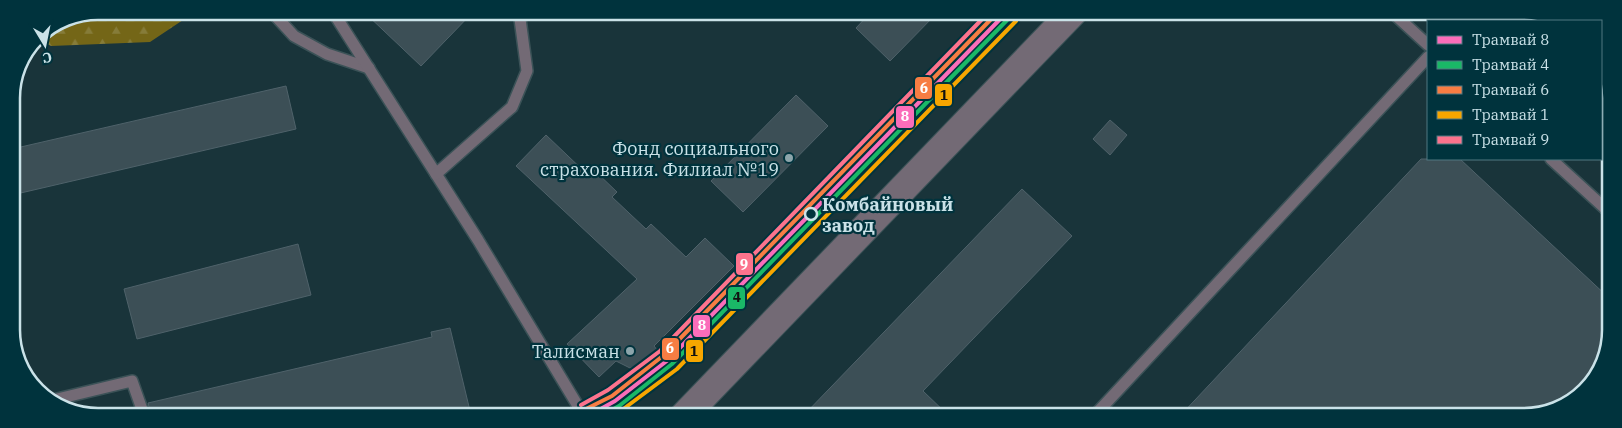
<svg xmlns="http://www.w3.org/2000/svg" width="1622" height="428" font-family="'IBM Plex Serif',serif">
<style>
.forest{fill:url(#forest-firs)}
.building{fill:#3c4f56;stroke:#4f626a}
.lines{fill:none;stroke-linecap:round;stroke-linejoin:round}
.service-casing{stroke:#3b5257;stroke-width:14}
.tertiary-casing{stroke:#3b5257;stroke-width:30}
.service{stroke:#736a75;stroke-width:11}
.tertiary{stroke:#736a75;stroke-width:28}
.tram-1-casing{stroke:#00333d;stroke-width:8}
.tram-2-casing{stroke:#00333d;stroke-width:8}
.tram-3-casing{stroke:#00333d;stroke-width:8}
.tram-4-casing{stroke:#00333d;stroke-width:8}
.tram-5-casing{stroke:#00333d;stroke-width:8}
.tram-1{stroke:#fb6dba;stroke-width:4}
.tram-2{stroke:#1ab867;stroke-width:4}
.tram-3{stroke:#f77d43;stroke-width:4}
.tram-4{stroke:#f7a600;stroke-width:4}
.tram-5{stroke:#fc738d;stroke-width:4}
.poi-dot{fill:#8ca5ab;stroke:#00333d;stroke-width:2}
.stop-dot{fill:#00333d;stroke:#cae2e8;stroke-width:2.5}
.labels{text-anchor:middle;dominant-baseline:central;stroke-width:4.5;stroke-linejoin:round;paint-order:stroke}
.poi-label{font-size:18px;fill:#cae2e8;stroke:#00333d;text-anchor:end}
.stop-label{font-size:18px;font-weight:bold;fill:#cae2e8;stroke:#00333d;text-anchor:start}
.rim{fill:none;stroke:#cae2e8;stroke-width:2.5}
.line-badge{stroke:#00333d;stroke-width:2}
.badge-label{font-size:14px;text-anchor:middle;font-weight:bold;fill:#fff}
.pale-badge-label{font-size:14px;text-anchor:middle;font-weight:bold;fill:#111}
</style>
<defs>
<pattern id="forest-firs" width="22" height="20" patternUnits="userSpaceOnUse" patternTransform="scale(1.25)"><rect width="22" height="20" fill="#746617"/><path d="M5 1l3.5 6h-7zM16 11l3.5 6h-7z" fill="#867c39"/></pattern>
</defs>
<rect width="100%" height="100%" fill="#19343a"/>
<!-- forest -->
<polygon class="forest" points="98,11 191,11 192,14 150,42 51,46 36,38 65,18"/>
<!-- building -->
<g class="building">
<polygon points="364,12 473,12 421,66"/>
<polygon points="871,12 938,12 890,61 856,28"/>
<polygon points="286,86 296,129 12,195 12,149"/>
<polygon points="796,95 828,126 743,212 711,181"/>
<polygon points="1110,120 1127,135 1110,155 1093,139"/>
<polygon points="546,135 589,176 594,170 617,192 612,197 646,229 651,224 686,257 705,238 734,266 654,346 658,351 642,367 630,368 616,361 599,377 567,344 637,279 516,166"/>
<polygon points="1421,159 1460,159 1609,298 1609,348 1581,396 1530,417 1180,416"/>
<polygon points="1022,189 1072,236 923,391 949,416 803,416"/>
<polygon points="298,244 311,295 137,339 124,289"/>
<polygon points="450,328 471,415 151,415 148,403 432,337 431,332"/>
</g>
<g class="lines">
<!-- service casing -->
<g class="service-casing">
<g id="service">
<polyline points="271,11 294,36 327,54 369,68"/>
<polyline points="333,12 478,240 584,416"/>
<polyline points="1393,13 1428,45"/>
<polyline points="1462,21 1470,13"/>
<polyline points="1551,159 1609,212"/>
<polyline points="436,174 512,107 527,71 520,19 523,12"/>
<polyline points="53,400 132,381 144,415"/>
<polyline points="1094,416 1428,57"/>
</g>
</g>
<!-- tertiary casing -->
<g class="tertiary-casing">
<polyline id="tertiary" points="684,416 1073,12"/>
</g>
<!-- service -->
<use href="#service" class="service"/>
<!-- tertiary -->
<use href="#tertiary" class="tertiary"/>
<!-- tram-1 casing -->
<g class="tram-1-casing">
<polyline id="tram-1" points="588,416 615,401 668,360 1007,12"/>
</g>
<!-- tram-2 casing -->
<g class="tram-2-casing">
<polyline id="tram-2" points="601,416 619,406 672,364 1011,16"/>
</g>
<!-- tram-3 casing -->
<g class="tram-3-casing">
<polyline id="tram-3" points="584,410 612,396 664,355 998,12"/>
</g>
<!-- tram-4 casing -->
<g class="tram-4-casing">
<polyline id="tram-4" points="614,416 677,369 1016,21"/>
</g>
<!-- tram-5 casing -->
<g class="tram-5-casing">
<polyline id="tram-5" points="581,405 608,390 660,351 989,12"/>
</g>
<!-- tram-1 -->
<use href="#tram-1" class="tram-1"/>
<!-- tram-2 -->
<use href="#tram-2" class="tram-2"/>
<!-- tram-3 -->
<use href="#tram-3" class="tram-3"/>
<!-- tram-4 -->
<use href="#tram-4" class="tram-4"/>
<!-- tram-5 -->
<use href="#tram-5" class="tram-5"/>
</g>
<!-- markers -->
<g class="poi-dot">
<circle cx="789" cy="158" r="5"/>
<circle cx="630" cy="351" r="5"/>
</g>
<circle class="stop-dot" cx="811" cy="214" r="6"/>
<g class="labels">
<!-- poi labels -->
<g class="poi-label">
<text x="779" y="148">Фонд социального<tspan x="779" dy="21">страхования. Филиал №19</tspan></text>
<text x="620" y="351">Талисман</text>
</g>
<!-- stop labels -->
<g class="stop-label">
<text x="822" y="204">Комбайновый<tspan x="822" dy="21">завод</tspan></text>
</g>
</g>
<!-- crop -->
<path d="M0 0H1622V428H0ZM98 20H1524A78 78 0 0 1 1602 98V330A78 78 0 0 1 1524 408H98A78 78 0 0 1 20 330V98A78 78 0 0 1 98 20Z" fill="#00333d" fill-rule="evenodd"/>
<path class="rim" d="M98 20H1524A78 78 0 0 1 1602 98V330A78 78 0 0 1 1524 408H98A78 78 0 0 1 20 330V98A78 78 0 0 1 98 20Z"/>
<g class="line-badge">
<rect x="914" y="76" width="19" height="24" rx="5" fill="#f77d43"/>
<rect x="934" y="83" width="19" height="24" rx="5" fill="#f7a600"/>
<rect x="895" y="105" width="20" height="24" rx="5" fill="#fb6dba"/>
<rect x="735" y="252" width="19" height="24" rx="5" fill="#fc738d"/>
<rect x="727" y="286" width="19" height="24" rx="5" fill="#1ab867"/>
<rect x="692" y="314" width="19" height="24" rx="5" fill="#fb6dba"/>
<rect x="661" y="337" width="19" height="24" rx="5" fill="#f77d43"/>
<rect x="685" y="339" width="19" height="24" rx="5" fill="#f7a600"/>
</g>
<g class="badge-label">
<text x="924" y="93">6</text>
<text x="905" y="121">8</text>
<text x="744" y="269">9</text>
<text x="702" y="330">8</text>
<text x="670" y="353">6</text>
</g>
<g class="pale-badge-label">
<text x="944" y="100">1</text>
<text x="737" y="302">4</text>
<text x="694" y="356">1</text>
</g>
<!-- legend -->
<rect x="1427" y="20" width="175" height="140" fill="#00333d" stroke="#517981"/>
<rect x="1437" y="36" width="25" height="8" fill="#fb6dba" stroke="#517981"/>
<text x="1472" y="45" font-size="15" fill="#cae2e8">Трамвай 8</text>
<rect x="1437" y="61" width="25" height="8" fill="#1ab867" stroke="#517981"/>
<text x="1472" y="70" font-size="15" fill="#cae2e8">Трамвай 4</text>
<rect x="1437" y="86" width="25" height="8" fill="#f77d43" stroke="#517981"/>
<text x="1472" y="95" font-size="15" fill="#cae2e8">Трамвай 6</text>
<rect x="1437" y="111" width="25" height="8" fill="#f7a600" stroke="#517981"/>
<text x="1472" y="120" font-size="15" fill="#cae2e8">Трамвай 1</text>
<rect x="1437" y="136" width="25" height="8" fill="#fc738d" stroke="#517981"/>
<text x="1472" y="145" font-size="15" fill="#cae2e8">Трамвай 9</text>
<!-- north arrow -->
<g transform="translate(45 45) rotate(170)" stroke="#00333d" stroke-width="4" paint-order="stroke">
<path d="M0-4L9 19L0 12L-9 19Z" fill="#cae2e8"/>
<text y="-8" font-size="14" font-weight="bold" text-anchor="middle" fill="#cae2e8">С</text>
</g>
</svg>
